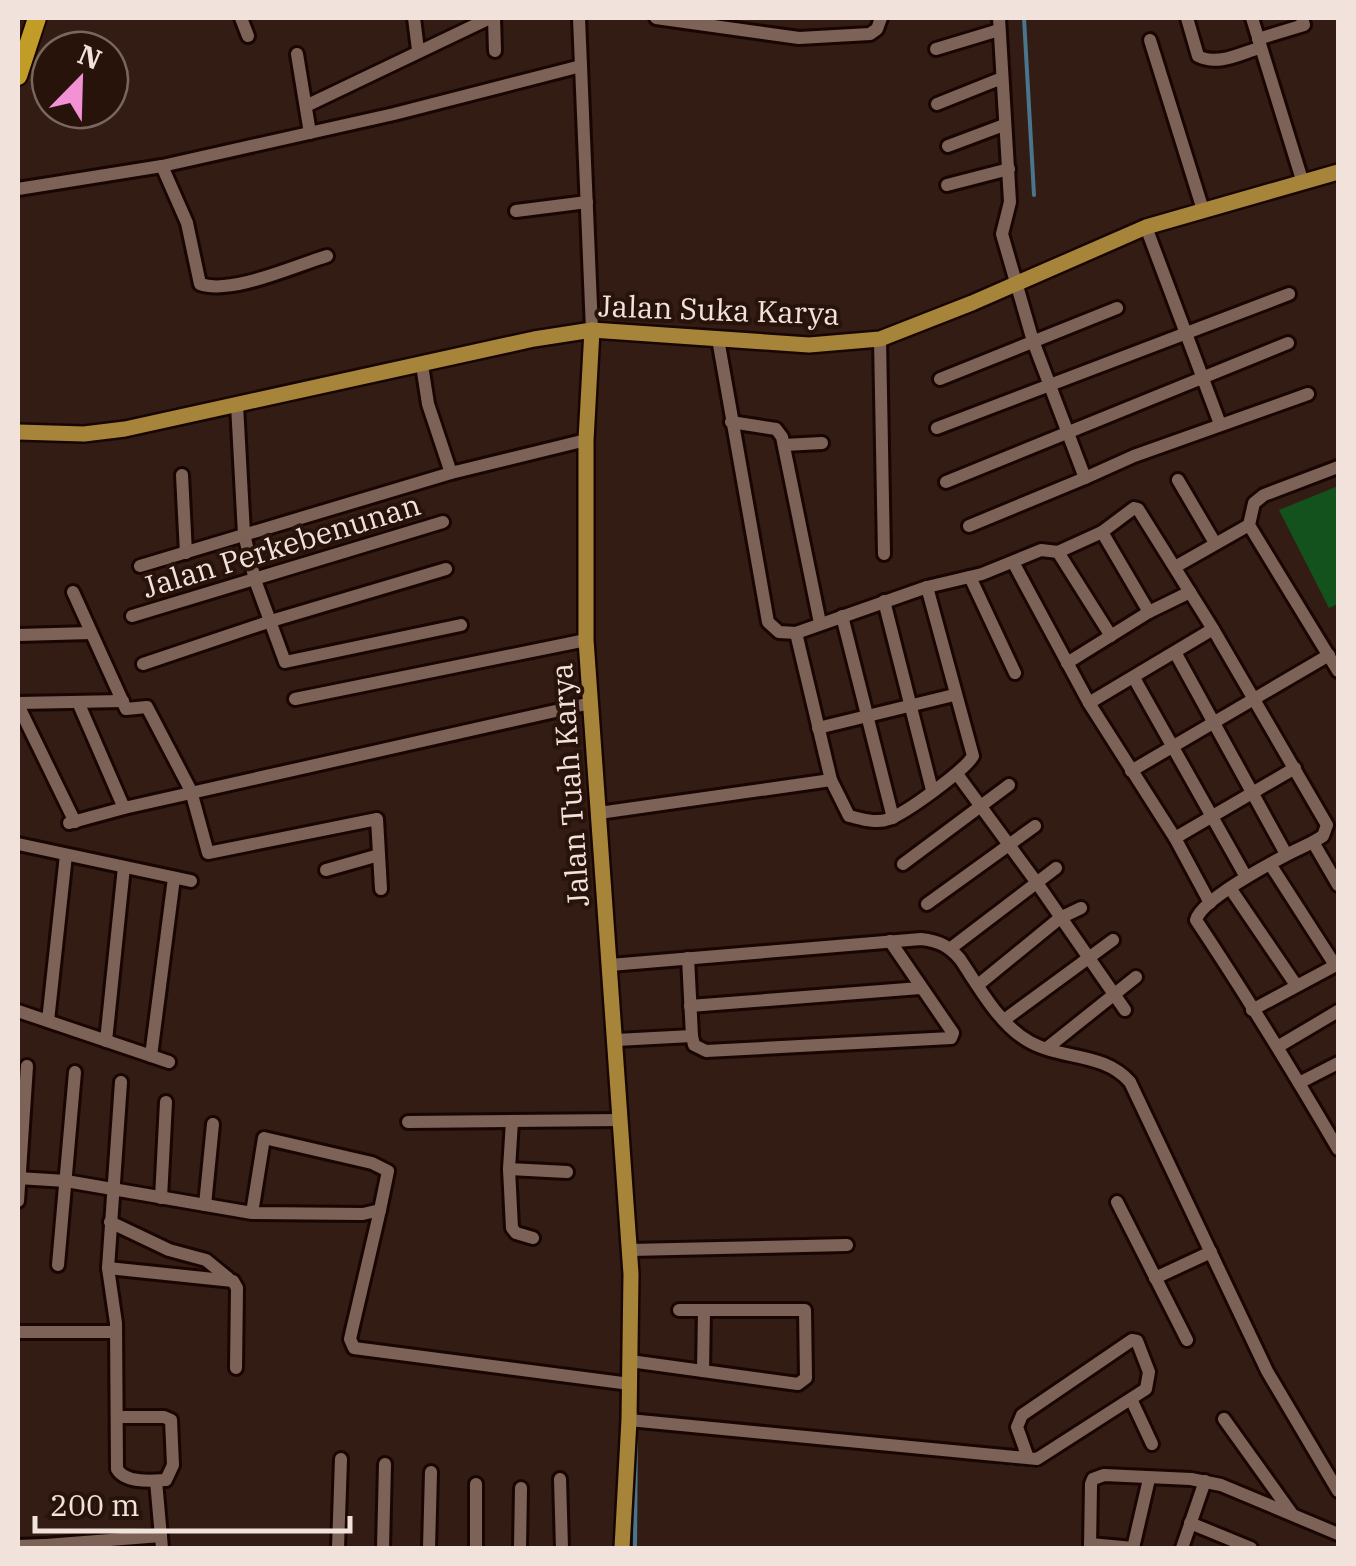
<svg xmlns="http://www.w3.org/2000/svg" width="1356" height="1566" font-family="'IBM Plex Serif',serif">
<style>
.green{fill:#13511d}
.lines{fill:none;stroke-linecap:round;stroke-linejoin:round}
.stream{stroke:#49768c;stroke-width:4}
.minor-casing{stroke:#190602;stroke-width:18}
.major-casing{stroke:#190602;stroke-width:20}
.highway-casing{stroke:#190602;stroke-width:22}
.minor{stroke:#7d6258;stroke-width:12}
.major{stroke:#a6853b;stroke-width:15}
.highway{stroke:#c19c27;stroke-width:18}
.labels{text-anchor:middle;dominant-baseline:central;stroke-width:8;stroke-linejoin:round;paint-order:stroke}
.street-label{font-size:30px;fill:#f2e2dc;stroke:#28130b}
</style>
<rect width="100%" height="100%" fill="#321c14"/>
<!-- green -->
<polygon class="green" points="1338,486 1338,604 1329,608 1279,510"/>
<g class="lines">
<!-- stream -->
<g class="stream">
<polyline points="1024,18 1034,195"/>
<polyline points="998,1462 1038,1466"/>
<polyline points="635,1548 636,1426"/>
</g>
<!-- minor casing -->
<g class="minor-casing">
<g id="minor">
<polyline points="241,18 248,36"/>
<polyline points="414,18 418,50"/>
<polyline points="494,18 495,51"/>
<polyline points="579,18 592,330"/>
<polyline points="656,18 799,38 870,34 877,29 881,18"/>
<path d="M1187,18L1198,56C1218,66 1239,54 1259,48"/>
<polyline points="1252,18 1303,183"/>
<polyline points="1258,39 1304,25 1302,18"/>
<polyline points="1150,40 1203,210"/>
<polyline points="936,49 999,30"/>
<polyline points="297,54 310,133"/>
<polyline points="937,104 1002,78"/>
<polyline points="308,105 490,18"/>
<polyline points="948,146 1004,125"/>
<path d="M162,166L187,223L200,284C231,295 294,266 327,256"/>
<polyline points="947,185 1009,169"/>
<polyline points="18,189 162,166 394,114 581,66"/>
<polyline points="516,211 587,202"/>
<polyline points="1146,227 1220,424"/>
<path d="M718,339L768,622L779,632L796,633L831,780L849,816C862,819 876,824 889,819C906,813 964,771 973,756L927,587"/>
<polyline points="880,339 884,554"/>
<polyline points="422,365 428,404 451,473"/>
<polyline points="940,379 1117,308"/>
<polyline points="237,405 244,534 255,580 285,662 461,625"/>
<polyline points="731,422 776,429 782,437 820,623"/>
<polyline points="937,428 1289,294"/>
<polyline points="784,445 822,443"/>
<polyline points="1338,467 1264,495 1254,503 1249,525 1338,671"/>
<polyline points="182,475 186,553"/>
<polyline points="1085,478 1134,456 1308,394"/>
<polyline points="1178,480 1215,543"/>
<polyline points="946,482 1288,343"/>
<polyline points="969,526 1085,478 1033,341 1002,234 1010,202 999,18"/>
<polyline points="1102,532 1149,612"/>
<polyline points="1058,552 1111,636"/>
<polyline points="1013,562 1089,703 1175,838 1210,903"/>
<polyline points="140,566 451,473 586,440"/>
<polyline points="1175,567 1249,525"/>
<polyline points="970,577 1015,673"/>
<polyline points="73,592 126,709 147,707 191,791 208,853 377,819 381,889"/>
<polyline points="884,601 932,790"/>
<polyline points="132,616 443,522"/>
<polyline points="842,616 893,818"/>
<polyline points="796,633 927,587 982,574 1041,550 1058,552 1102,532 1134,508 1138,509 1213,629 1327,825 1323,836 1313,842 1338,885"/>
<polyline points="18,635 91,633"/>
<polyline points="1176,654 1286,854"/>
<polyline points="1067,663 1149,612 1190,592"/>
<polyline points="143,664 271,621 446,569"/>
<polyline points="1134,678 1246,877"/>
<polyline points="295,699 586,640"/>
<polyline points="78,702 124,808 591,703"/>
<polyline points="18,703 123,701"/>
<polyline points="1089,703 1213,629"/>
<polyline points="18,705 75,822"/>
<polyline points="818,728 954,695"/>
<polyline points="1131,771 1329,655"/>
<polyline points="957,774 1037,883 1125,1010"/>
<polyline points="599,813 831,780"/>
<polyline points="69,823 124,808"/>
<polyline points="1175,838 1295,768"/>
<path d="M1313,842C1289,853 1202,897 1196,920C1246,995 1293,1072 1338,1149"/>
<polyline points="18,844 191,881"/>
<polyline points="903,864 1009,785"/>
<polyline points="1270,864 1335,965"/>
<polyline points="326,870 379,855"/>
<polyline points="1230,888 1296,985"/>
<polyline points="927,904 1035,826"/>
<polyline points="951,948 1056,868"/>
<polyline points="688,958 692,1036 694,1045 706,1051 951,1038 953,1033 890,941"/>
<path d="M610,965L921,939C939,941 949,946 960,959C979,987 1000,1026 1030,1042C1063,1060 1104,1052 1130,1082L1267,1371L1338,1491"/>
<polyline points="978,985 1060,918 1081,908"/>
<polyline points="690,1006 920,988"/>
<polyline points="1252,1010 1338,964"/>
<polyline points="18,1011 169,1062"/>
<polyline points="1004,1020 1113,940"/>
<polyline points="48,1021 66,855"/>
<polyline points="616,1040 692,1036"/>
<polyline points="106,1041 124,867"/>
<polyline points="1279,1046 1338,1011"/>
<polyline points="1047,1048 1136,977"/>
<polyline points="151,1056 174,878"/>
<polyline points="1299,1083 1338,1063"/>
<polyline points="512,1121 509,1169 567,1172"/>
<polyline points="408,1122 621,1120"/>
<polyline points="509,1169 512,1228 516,1233 533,1238"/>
<polyline points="18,1178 66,1181 252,1213 363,1214 380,1210 388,1171 372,1163 264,1138 252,1213"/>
<polyline points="161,1198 166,1102"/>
<polyline points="18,1201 27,1066"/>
<polyline points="1117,1202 1187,1340"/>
<polyline points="205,1205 213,1124"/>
<polyline points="380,1210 350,1339 354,1348 630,1384"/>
<polyline points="110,1222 169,1250 206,1260 228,1278"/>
<polyline points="630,1250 847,1245"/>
<polyline points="58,1265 75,1072"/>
<polyline points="108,1268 233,1281 237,1288 236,1368"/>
<polyline points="1155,1278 1211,1252"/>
<polyline points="18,1332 116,1332"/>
<polyline points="630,1361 798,1384 806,1378 805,1310 679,1310"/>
<polyline points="703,1371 704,1310"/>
<polyline points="1131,1399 1152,1444"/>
<path d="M117,1417H164L171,1420L173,1465L166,1480C150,1481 125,1483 117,1469L116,1323L108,1268L121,1082"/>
<polyline points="1224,1419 1292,1514"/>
<polyline points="629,1420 1037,1459 1146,1389 1149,1372 1137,1341 1132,1340 1022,1415 1017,1427 1028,1458"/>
<polyline points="560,1479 562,1548"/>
<polyline points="156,1481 162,1548"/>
<polyline points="476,1484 476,1548"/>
<polyline points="1190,1523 1251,1548"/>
<polyline points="1090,1544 1133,1548"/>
<polyline points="18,1546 44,1545"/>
<polyline points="35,1548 46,1545 161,1536"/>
<polyline points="338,1548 341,1459"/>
<polyline points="383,1548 385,1464"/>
<polyline points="429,1548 431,1472"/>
<polyline points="520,1548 521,1488"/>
<polyline points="1090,1548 1091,1484 1093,1479 1104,1475 1191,1479 1221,1485 1338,1534"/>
<polyline points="1133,1548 1149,1479"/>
<polyline points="1182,1548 1205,1481"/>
</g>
</g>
<!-- major casing -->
<g class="major-casing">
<g id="major">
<polyline points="592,330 586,440 586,640 631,1274 629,1420 622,1548"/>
<polyline points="18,432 84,434 125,429 534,339 592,330 809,345 880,339 972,303 1146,227 1338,172"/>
</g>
</g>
<!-- highway casing -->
<g class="highway-casing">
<polyline id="highway" points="18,76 37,18"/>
</g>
<!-- minor -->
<use href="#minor" class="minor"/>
<!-- major -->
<use href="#major" class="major"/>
<!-- highway -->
<use href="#highway" class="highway"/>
</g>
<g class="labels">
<!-- street labels -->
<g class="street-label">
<text transform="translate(719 309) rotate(2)">Jalan Suka Karya</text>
<text transform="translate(281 545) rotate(-17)">Jalan Perkebenunan</text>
<text transform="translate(569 785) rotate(-94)">Jalan Tuah Karya</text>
</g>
</g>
<!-- border -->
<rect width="1356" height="1566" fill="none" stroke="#f2e2dc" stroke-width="40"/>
<!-- north arrow -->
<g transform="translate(80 80) rotate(23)"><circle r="48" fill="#28130b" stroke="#79665f" stroke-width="2.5"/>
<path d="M0-8L18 38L0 25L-18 38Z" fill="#f391d5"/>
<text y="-15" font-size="28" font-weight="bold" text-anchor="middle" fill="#f2e2dc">N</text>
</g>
<!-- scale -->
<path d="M35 1516v15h315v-15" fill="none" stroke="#f2e2dc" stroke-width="5"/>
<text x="50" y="1516" font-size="30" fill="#f2e2dc" stroke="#28130b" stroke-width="8" paint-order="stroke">200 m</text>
</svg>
